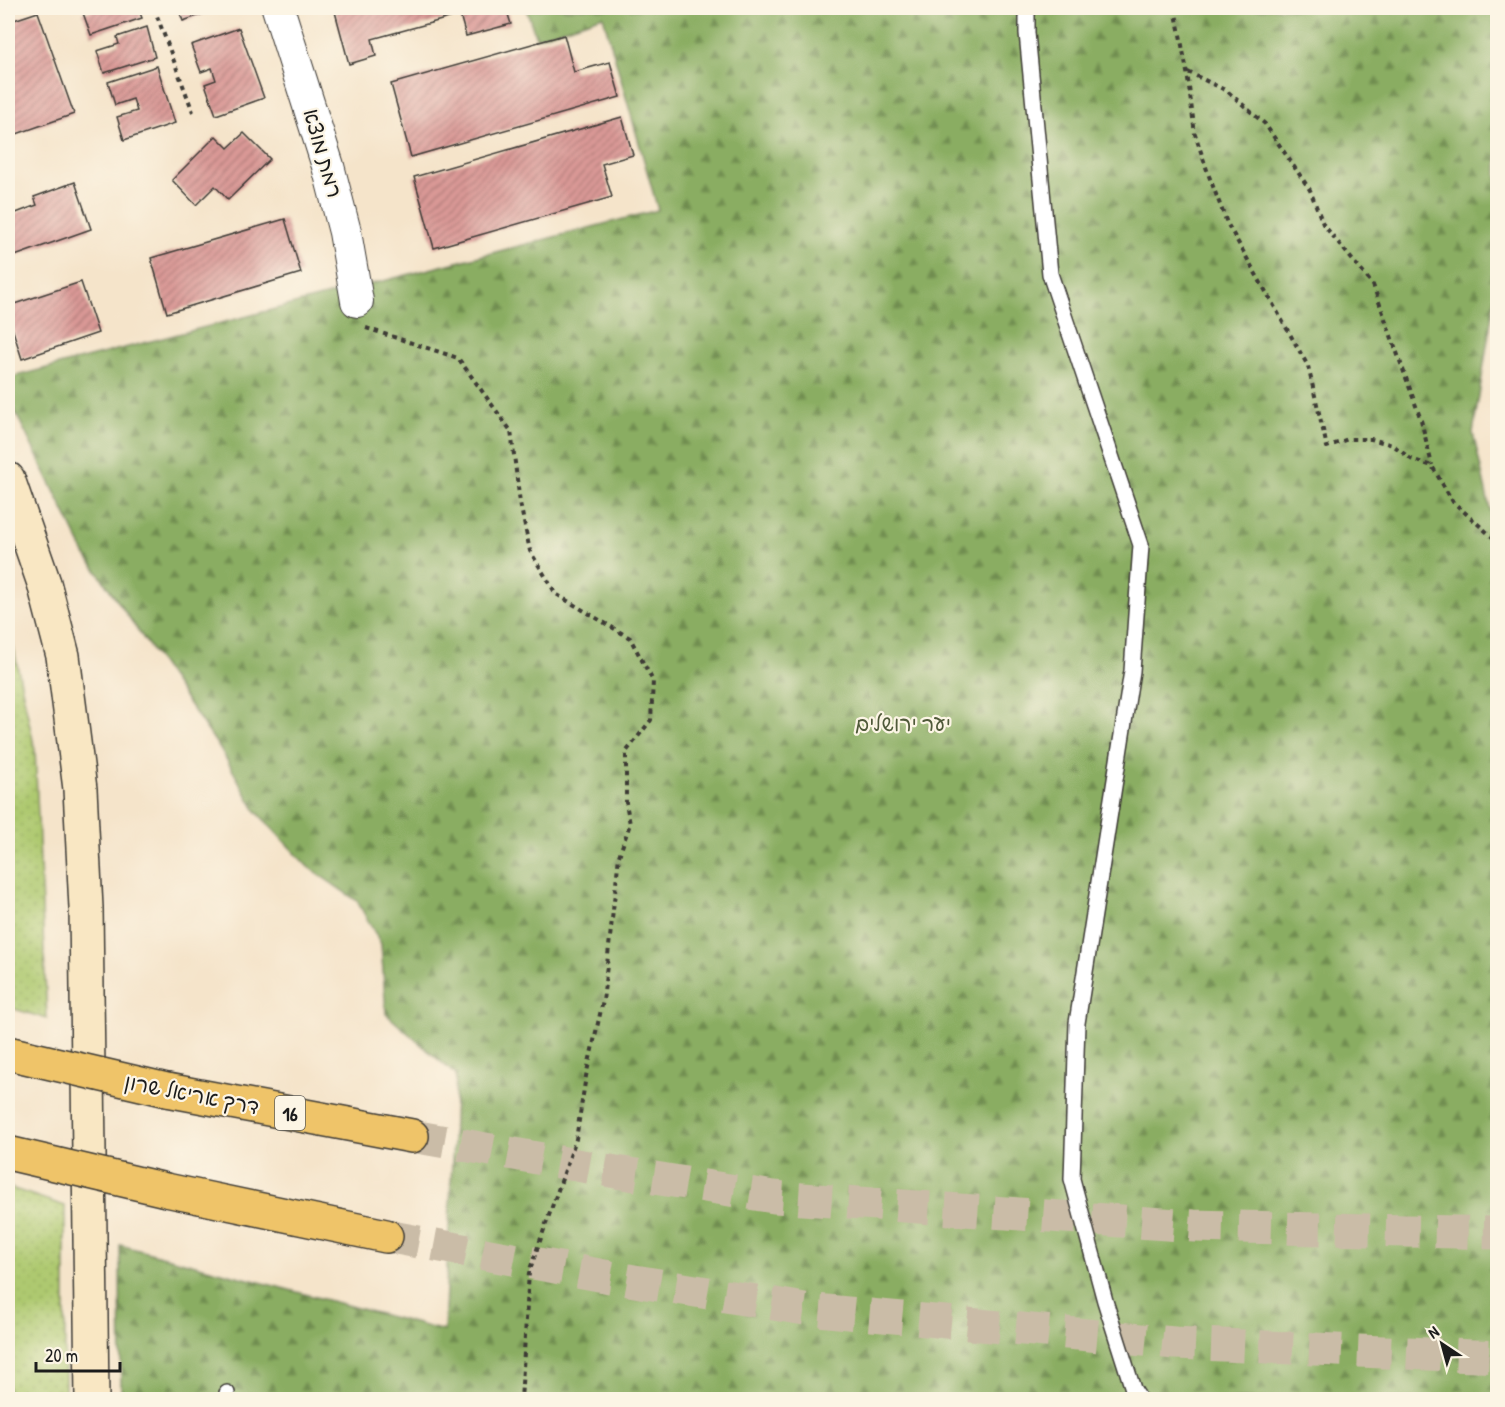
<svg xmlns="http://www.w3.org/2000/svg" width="1505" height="1407" font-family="'Patrick Hand','Playpen Sans Hebrew',sans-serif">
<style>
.grass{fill:url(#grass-dots);stroke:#657246;stroke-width:1.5}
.forest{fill:url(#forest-firs);stroke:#53643f;stroke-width:1.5}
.building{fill:url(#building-hatch)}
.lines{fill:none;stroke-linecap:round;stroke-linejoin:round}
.highway-tunnel{stroke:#cabca7;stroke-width:33;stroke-dasharray:33 16;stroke-linecap:butt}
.lane-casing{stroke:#3d3a36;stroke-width:18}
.street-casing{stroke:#3d3a36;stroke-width:34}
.secondary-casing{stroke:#3d3a36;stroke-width:36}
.highway-casing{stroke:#3d3a36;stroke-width:36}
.path{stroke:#3d3a36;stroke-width:4;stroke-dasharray:4.5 4.5;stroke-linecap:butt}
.lane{stroke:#fff;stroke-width:15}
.street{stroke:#fff;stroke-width:32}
.secondary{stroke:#f9e7c3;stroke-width:33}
.highway{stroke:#efc469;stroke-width:33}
.highway-bridge-casing{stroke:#3d3a36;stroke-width:36;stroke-linecap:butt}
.highway-bridge{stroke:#efc469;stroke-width:33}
.labels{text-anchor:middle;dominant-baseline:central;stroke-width:4.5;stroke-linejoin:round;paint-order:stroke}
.shield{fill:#fcf5e5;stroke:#5f5d58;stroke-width:1.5}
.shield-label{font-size:20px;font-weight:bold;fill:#1c1c1c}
.street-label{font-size:21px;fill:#1c1c1c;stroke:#fcf5e5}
.park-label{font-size:21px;fill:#4f5939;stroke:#fcf5e5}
</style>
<defs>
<pattern id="grass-dots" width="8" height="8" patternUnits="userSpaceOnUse" patternTransform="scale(1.5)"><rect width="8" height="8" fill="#aec96f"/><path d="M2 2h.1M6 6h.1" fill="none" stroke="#95ac60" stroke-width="1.8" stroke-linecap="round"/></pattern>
<pattern id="forest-firs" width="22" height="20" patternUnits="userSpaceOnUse" patternTransform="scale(1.5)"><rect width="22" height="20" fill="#8aad62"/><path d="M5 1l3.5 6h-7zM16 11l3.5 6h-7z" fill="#708c50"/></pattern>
<pattern id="building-hatch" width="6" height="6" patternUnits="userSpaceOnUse" patternTransform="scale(1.5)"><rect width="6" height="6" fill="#da9996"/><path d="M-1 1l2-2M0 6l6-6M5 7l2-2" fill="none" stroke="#b07c7a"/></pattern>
</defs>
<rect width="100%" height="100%" fill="#fcf5e5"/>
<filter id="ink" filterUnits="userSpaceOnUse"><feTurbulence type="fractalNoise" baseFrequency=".0167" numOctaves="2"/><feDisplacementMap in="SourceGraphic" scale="12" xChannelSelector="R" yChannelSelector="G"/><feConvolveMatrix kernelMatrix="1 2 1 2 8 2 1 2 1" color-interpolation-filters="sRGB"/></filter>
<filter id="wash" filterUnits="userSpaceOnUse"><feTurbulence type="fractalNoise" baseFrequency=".008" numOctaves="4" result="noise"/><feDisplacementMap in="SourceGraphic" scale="24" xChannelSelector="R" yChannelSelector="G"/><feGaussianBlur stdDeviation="1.35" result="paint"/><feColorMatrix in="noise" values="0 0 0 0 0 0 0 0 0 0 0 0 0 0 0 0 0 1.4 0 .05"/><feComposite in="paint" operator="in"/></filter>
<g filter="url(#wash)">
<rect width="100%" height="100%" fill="#f5e4ca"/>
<!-- grass -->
<g class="grass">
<polygon points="8,621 35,750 47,1019 8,1007"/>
<polygon points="8,1187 65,1206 65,1399 8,1399"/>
</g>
<!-- forest -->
<polygon class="forest" points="526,8 1497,8 1497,283 1473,433 1498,545 1497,1399 121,1399 120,1245 444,1331 456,1075 386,1014 381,944 357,901 308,867 256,811 221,750 85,554 8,397 8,378 658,210 603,16 536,38"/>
<g id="blocks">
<!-- building -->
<g class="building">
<polygon points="99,8 138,8 142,18 91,35 83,13"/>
<polygon points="178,8 221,8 183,21"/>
<polygon points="334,8 506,8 511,24 466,36 460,15 372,39 376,56 349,64"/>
<polygon points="38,12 74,114 8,137 8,22"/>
<polygon points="147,27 155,57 104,73 97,51 119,44 117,37"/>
<polygon points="239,28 264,98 216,115 205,84 216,80 212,68 201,72 191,45"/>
<polygon points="564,35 574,72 610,62 620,97 411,157 391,84"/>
<polygon points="157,66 175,123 124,140 117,117 137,111 133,99 115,105 108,82"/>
<polygon points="622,117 633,155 602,164 612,197 434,248 414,177"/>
<polygon points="244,133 270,159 228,200 215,186 196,205 172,180 216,136 228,148"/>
<polygon points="75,182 91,229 12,257 8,244 8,216 37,205 34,197"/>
<polygon points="285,219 301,273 167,313 151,258"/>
<polygon points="81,282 98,333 22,359 8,315 8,306"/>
</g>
</g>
</g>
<g filter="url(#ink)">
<use href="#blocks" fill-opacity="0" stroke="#3d3a36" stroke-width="1.5"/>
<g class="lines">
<!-- highway-tunnel -->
<g class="highway-tunnel">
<polyline points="412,1136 616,1172 774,1197 1194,1226 1498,1233"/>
<polyline points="386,1236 610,1277 805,1309 1175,1343 1498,1357"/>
</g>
<!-- lane casing -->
<g class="lane-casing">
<g id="lane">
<polyline points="1027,8 1027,33 1050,274 1141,545 1132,671 1077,1023 1072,1179 1105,1301 1133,1389 1140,1400"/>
<polyline points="227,1400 227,1393"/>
</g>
</g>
<!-- street casing -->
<g class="street-casing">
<polyline id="street" points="278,8 328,166 345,232 357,301"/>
</g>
<!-- secondary casing -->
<g class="secondary-casing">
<polyline id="secondary" points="8,479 44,583 63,656 80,789 86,908 92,1400"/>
</g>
<!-- highway casing -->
<g class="highway-casing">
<g id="highway">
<polyline points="167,1090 412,1136"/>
<polyline points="166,1190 386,1236"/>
</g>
</g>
<!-- path -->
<g class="path">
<polyline points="154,8 193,112"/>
<polyline points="1175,8 1187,72 1195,134 1209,176 1227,223 1308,366 1327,447 1348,439 1371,439 1393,445 1411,459 1432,466 1453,502 1498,542"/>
<polyline points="1188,72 1227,91 1265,124 1310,190 1323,224 1373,285 1421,420 1432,465"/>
<polyline points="366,328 458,358 511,431 520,503 530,551 556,594 630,638 653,681 651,720 626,752 626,803 630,824 619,856 603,1001 586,1076 576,1139 529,1272 521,1400"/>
</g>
<!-- lane -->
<use href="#lane" class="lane"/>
<!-- street -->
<use href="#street" class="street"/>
<!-- secondary -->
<use href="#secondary" class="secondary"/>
<!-- highway -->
<use href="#highway" class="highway"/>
<!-- highway-bridge casing -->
<g class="highway-bridge-casing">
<g id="highway-bridge">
<polyline points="8,1053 167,1090"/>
<polyline points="8,1153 166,1190"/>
</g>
</g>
<!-- highway-bridge -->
<use href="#highway-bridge" class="highway-bridge"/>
</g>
</g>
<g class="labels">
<!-- shield labels -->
<rect class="shield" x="275" y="1096" width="30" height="34" rx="4.5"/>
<g class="shield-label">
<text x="290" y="1113">16</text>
</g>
<!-- street labels -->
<g class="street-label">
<text transform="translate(323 153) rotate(74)">רמת מוצא</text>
<text transform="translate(192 1094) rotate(11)">דרך אריאל שרון</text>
</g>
<!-- park labels -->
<g class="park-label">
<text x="903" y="723">יער ירושלים</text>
</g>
</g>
<!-- margin -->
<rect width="1505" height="1407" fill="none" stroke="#fcf5e5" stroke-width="30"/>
<!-- north arrow -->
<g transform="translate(1442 1344) rotate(324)" stroke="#fcf5e5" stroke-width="4.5" paint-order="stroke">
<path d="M0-4.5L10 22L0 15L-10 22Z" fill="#1c1c1c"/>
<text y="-9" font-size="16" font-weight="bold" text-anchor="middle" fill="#1c1c1c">N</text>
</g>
<!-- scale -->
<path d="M36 1362v9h84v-9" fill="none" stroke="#1c1c1c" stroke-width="3"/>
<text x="45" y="1362" font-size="18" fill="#1c1c1c" stroke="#fcf5e5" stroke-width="4.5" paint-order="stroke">20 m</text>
</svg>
